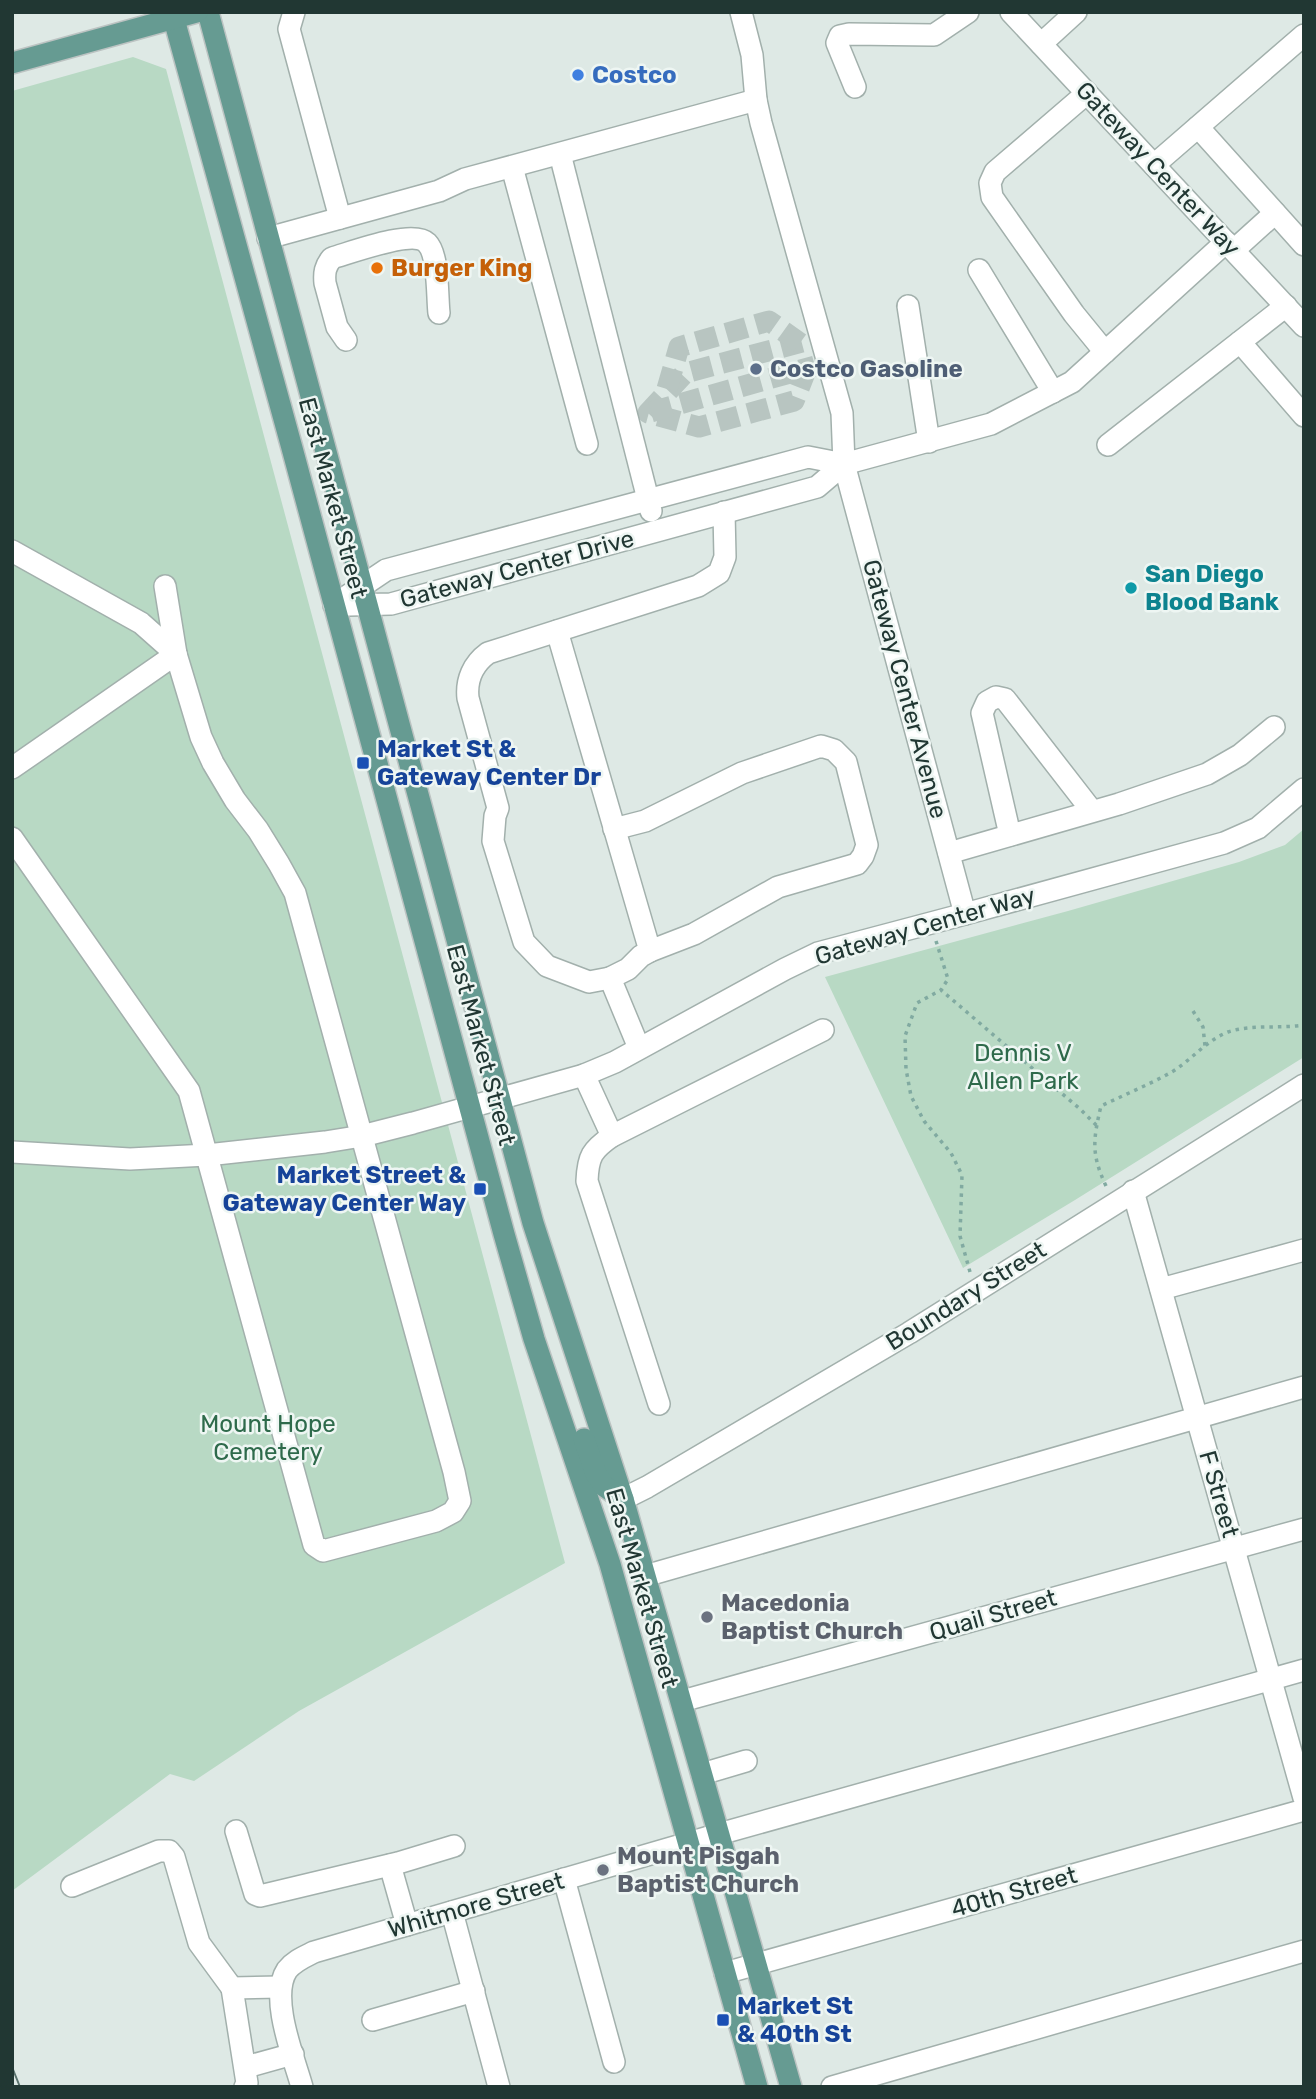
<svg xmlns="http://www.w3.org/2000/svg" width="1316" height="2099" font-family="Rubik,sans-serif">
<style>
.green{fill:#b8d9c4}
.lines{fill:none;stroke-linecap:round;stroke-linejoin:round}
.minor-tunnel{stroke:#b8c5c1;stroke-width:21;stroke-dasharray:21 10;stroke-linecap:butt}
.minor-casing{stroke:#a2b0ac;stroke-width:24}
.major-casing{stroke:#bcc3c2;stroke-width:24}
.path{stroke:#81aaa1;stroke-width:3.5;stroke-dasharray:3.5 5;stroke-linecap:butt}
.minor{stroke:#fff;stroke-width:21}
.major{stroke:#669b92;stroke-width:21}
.tram{stroke:#5b736f;stroke-width:2}
.shop-dot{fill:#3f7fe0;stroke:#eef6f3;stroke-width:2.5}
.food-dot{fill:#e8710a;stroke:#eef6f3;stroke-width:2.5}
.service-dot{fill:#5c6f8a;stroke:#eef6f3;stroke-width:2.5}
.culture-dot{fill:#0f9aa8;stroke:#eef6f3;stroke-width:2.5}
.transit-dot{fill:#1a4fb4;stroke:#eef6f3;stroke-width:2.5}
.worship-dot{fill:#6b7280;stroke:#eef6f3;stroke-width:2.5}
.labels{text-anchor:middle;dominant-baseline:central;stroke-width:5;stroke-linejoin:round;paint-order:stroke}
.shop-label{font-size:24px;font-weight:bold;fill:#366cbe;stroke:#eef6f3;text-anchor:start}
.street-label{font-size:24px;fill:#213733;stroke:#eef6f3}
.food-label{font-size:24px;font-weight:bold;fill:#c56008;stroke:#eef6f3;text-anchor:start}
.service-label{font-size:24px;font-weight:bold;fill:#4e5e75;stroke:#eef6f3;text-anchor:start}
.culture-label{font-size:24px;font-weight:bold;fill:#0d838f;stroke:#eef6f3;text-anchor:start}
.transit-label{font-size:24px;font-weight:bold;fill:#164399;stroke:#eef6f3;text-anchor:start}
.park-label{font-size:24px;fill:#2e6a4b;stroke:#eef6f3}
.worship-label{font-size:24px;font-weight:bold;fill:#5b616d;stroke:#eef6f3;text-anchor:start}
</style>
<rect width="100%" height="100%" fill="#dee9e5"/>
<!-- green -->
<g class="green">
<polygon points="133,57 166,69 565,1563 299,1711 194,1781 170,1774 12,1891 12,91"/>
<polygon points="1304,829 1304,1057 1075,1200 963,1268 825,977 1068,911 1239,862 1285,845"/>
</g>
<g class="lines">
<!-- minor-tunnel -->
<g class="minor-tunnel">
<polyline points="807,368 794,401 699,427 648,413 685,373 821,337"/>
<polyline points="667,389 679,347 769,321 800,343"/>
<polyline points="651,412 815,366"/>
</g>
<!-- minor casing -->
<g class="minor-casing">
<g id="minor">
<polyline points="294,12 289,29 340,218"/>
<polyline points="741,12 752,55 756,100 761,123 842,413 844,464 965,914"/>
<polyline points="1011,12 1304,326"/>
<polyline points="1041,44 1076,12"/>
<polyline points="855,87 837,43 840,36 849,34 934,35 968,12"/>
<polyline points="1087,93 995,172 990,183 992,197 1074,314 1105,352"/>
<polyline points="1198,127 1304,245"/>
<polyline points="560,154 651,511"/>
<polyline points="1154,165 1304,35"/>
<polyline points="512,167 587,444"/>
<polyline points="268,238 439,191 465,179 756,100"/>
<polyline points="1234,250 1275,213"/>
<polyline points="979,270 1053,392"/>
<polyline points="908,306 929,442"/>
<path d="M346,340L337,327L325,283C324,273 325,266 332,258C350,253 413,229 427,243C439,255 437,296 439,313"/>
<polyline points="1240,342 1304,416"/>
<polyline points="1108,445 1286,306"/>
<polyline points="12,551 141,623 176,654"/>
<polyline points="334,605 386,570 808,457 844,464 991,424 1072,382 1226,242"/>
<polyline points="349,605 391,604 817,487 844,464"/>
<polyline points="557,631 650,951 641,956 628,969 610,978 639,1048"/>
<polyline points="12,768 176,654"/>
<polyline points="614,829 645,821 742,773 821,746 834,750 846,762 867,845 863,856 857,864 778,887 694,934 650,951"/>
<polyline points="1010,835 982,713 987,702 996,697 1005,699 1092,811"/>
<polyline points="12,838 189,1091 314,1545 323,1551 436,1521 453,1512 460,1501 454,1472 295,893 279,864 258,830 235,800 213,763 201,737 176,654 165,586"/>
<polyline points="949,853 1119,804 1207,774 1240,755 1274,727"/>
<path d="M610,978L589,982L547,966L524,942L493,841L495,816L498,808L468,698C466,680 473,664 488,653L698,586L719,573L725,557L724,512"/>
<polyline points="584,1075 612,1136 823,1030"/>
<path d="M612,1136C592,1150 588,1156 587,1181L659,1404"/>
<polyline points="12,1152 130,1159 207,1155 325,1142 362,1136 413,1123 584,1075 615,1062 785,969 818,953 965,914 1224,843 1258,828 1304,789"/>
<polyline points="1133,1191 1304,1798"/>
<polyline points="1161,1289 1304,1250"/>
<polyline points="623,1499 647,1487 909,1333 1304,1085"/>
<polyline points="645,1576 1304,1387"/>
<polyline points="682,1701 1304,1529"/>
<polyline points="702,1774 746,1761"/>
<polyline points="236,1831 255,1894 260,1896 398,1863 454,1846"/>
<polyline points="390,1865 407,1925"/>
<polyline points="564,1879 614,2062"/>
<polyline points="72,1886 159,1851 169,1851 174,1857 199,1943 232,1988 280,1987"/>
<polyline points="452,1912 499,2087"/>
<polyline points="725,1973 1304,1810"/>
<polyline points="232,1988 247,2083 245,2087"/>
<polyline points="373,2020 474,1991"/>
<polyline points="246,2067 293,2054"/>
<path d="M302,2087C294,2058 269,1997 287,1970C294,1961 304,1957 314,1952L719,1834L1304,1670"/>
<polyline points="832,2087 1304,1951"/>
</g>
</g>
<!-- major casing -->
<g class="major-casing">
<g id="major">
<polyline points="172,12 292,448 504,1234 534,1339 610,1564 757,2087"/>
<polyline points="208,12 533,1223 623,1499 791,2087"/>
<polyline points="12,63 197,12"/>
<polyline points="584,1439 596,1474 604,1486 623,1499"/>
</g>
</g>
<!-- path -->
<g class="path">
<polyline points="936,941 948,979 941,990"/>
<polyline points="1193,1011 1203,1027 1205,1046"/>
<path d="M1106,1186C1091,1154 1093,1140 1101,1106C1124,1095 1148,1085 1170,1073C1191,1061 1205,1041 1228,1032C1252,1024 1279,1029 1304,1025"/>
<polyline points="970,1272 960,1236 962,1175 951,1153 924,1121 911,1096 906,1069 905,1036 917,1003 941,990 1080,1109 1097,1126"/>
</g>
<!-- minor -->
<use href="#minor" class="minor"/>
<!-- major -->
<use href="#major" class="major"/>
<!-- tram -->
<polyline class="tram" points="12,2067 20,2087"/>
</g>
<!-- markers -->
<circle class="shop-dot" cx="578" cy="75" r="7"/>
<circle class="food-dot" cx="377" cy="268" r="7"/>
<circle class="service-dot" cx="756" cy="369" r="7"/>
<circle class="culture-dot" cx="1131" cy="588" r="7"/>
<g class="transit-dot">
<rect x="356" y="756" width="14" height="14" rx="3.5"/>
<rect x="473" y="1182" width="14" height="14" rx="3.5"/>
<rect x="716" y="2013" width="14" height="14" rx="3.5"/>
</g>
<g class="worship-dot">
<circle cx="707" cy="1617" r="7"/>
<circle cx="603" cy="1870" r="7"/>
</g>
<g class="labels">
<!-- shop labels -->
<g class="shop-label">
<text x="592" y="75">Costco</text>
</g>
<!-- street labels -->
<g class="street-label">
<text transform="translate(1158 169) rotate(47)">Gateway Center Way</text>
<text transform="translate(333 498) rotate(75)">East Market Street</text>
<text transform="translate(517 569) rotate(-15)">Gateway Center Drive</text>
<text transform="translate(905 689) rotate(75)">Gateway Center Avenue</text>
<text transform="translate(925 926) rotate(-16)">Gateway Center Way</text>
<text transform="translate(481 1045) rotate(75)">East Market Street</text>
<text transform="translate(966 1296) rotate(-32)">Boundary Street</text>
<text transform="translate(1219 1494) rotate(74)">F Street</text>
<text transform="translate(642 1588) rotate(74)">East Market Street</text>
<text transform="translate(993 1615) rotate(-16)">Quail Street</text>
<text transform="translate(1014 1892) rotate(-16)">40th Street</text>
<text transform="translate(476 1905) rotate(-16)">Whitmore Street</text>
</g>
<!-- food labels -->
<g class="food-label">
<text x="391" y="268">Burger King</text>
</g>
<!-- service labels -->
<g class="service-label">
<text x="770" y="369">Costco Gasoline</text>
</g>
<!-- culture labels -->
<g class="culture-label">
<text x="1145" y="574">San Diego<tspan x="1145" dy="28">Blood Bank</tspan></text>
</g>
<!-- transit labels -->
<g class="transit-label">
<text x="377" y="749">Market St &amp;<tspan x="377" dy="28">Gateway Center Dr</tspan></text>
<text x="466" y="1175" text-anchor="end">Market Street &amp;<tspan x="466" dy="28">Gateway Center Way</tspan></text>
<text x="737" y="2006">Market St<tspan x="737" dy="28">&amp; 40th St</tspan></text>
</g>
<!-- park labels -->
<g class="park-label">
<text x="1023" y="1053">Dennis V<tspan x="1023" dy="28">Allen Park</tspan></text>
<text x="268" y="1424">Mount Hope<tspan x="268" dy="28">Cemetery</tspan></text>
</g>
<!-- worship labels -->
<g class="worship-label">
<text x="721" y="1603">Macedonia<tspan x="721" dy="28">Baptist Church</tspan></text>
<text x="617" y="1856">Mount Pisgah<tspan x="617" dy="28">Baptist Church</tspan></text>
</g>
</g>
<!-- border -->
<rect width="1316" height="2099" fill="none" stroke="#213733" stroke-width="28"/>
</svg>
